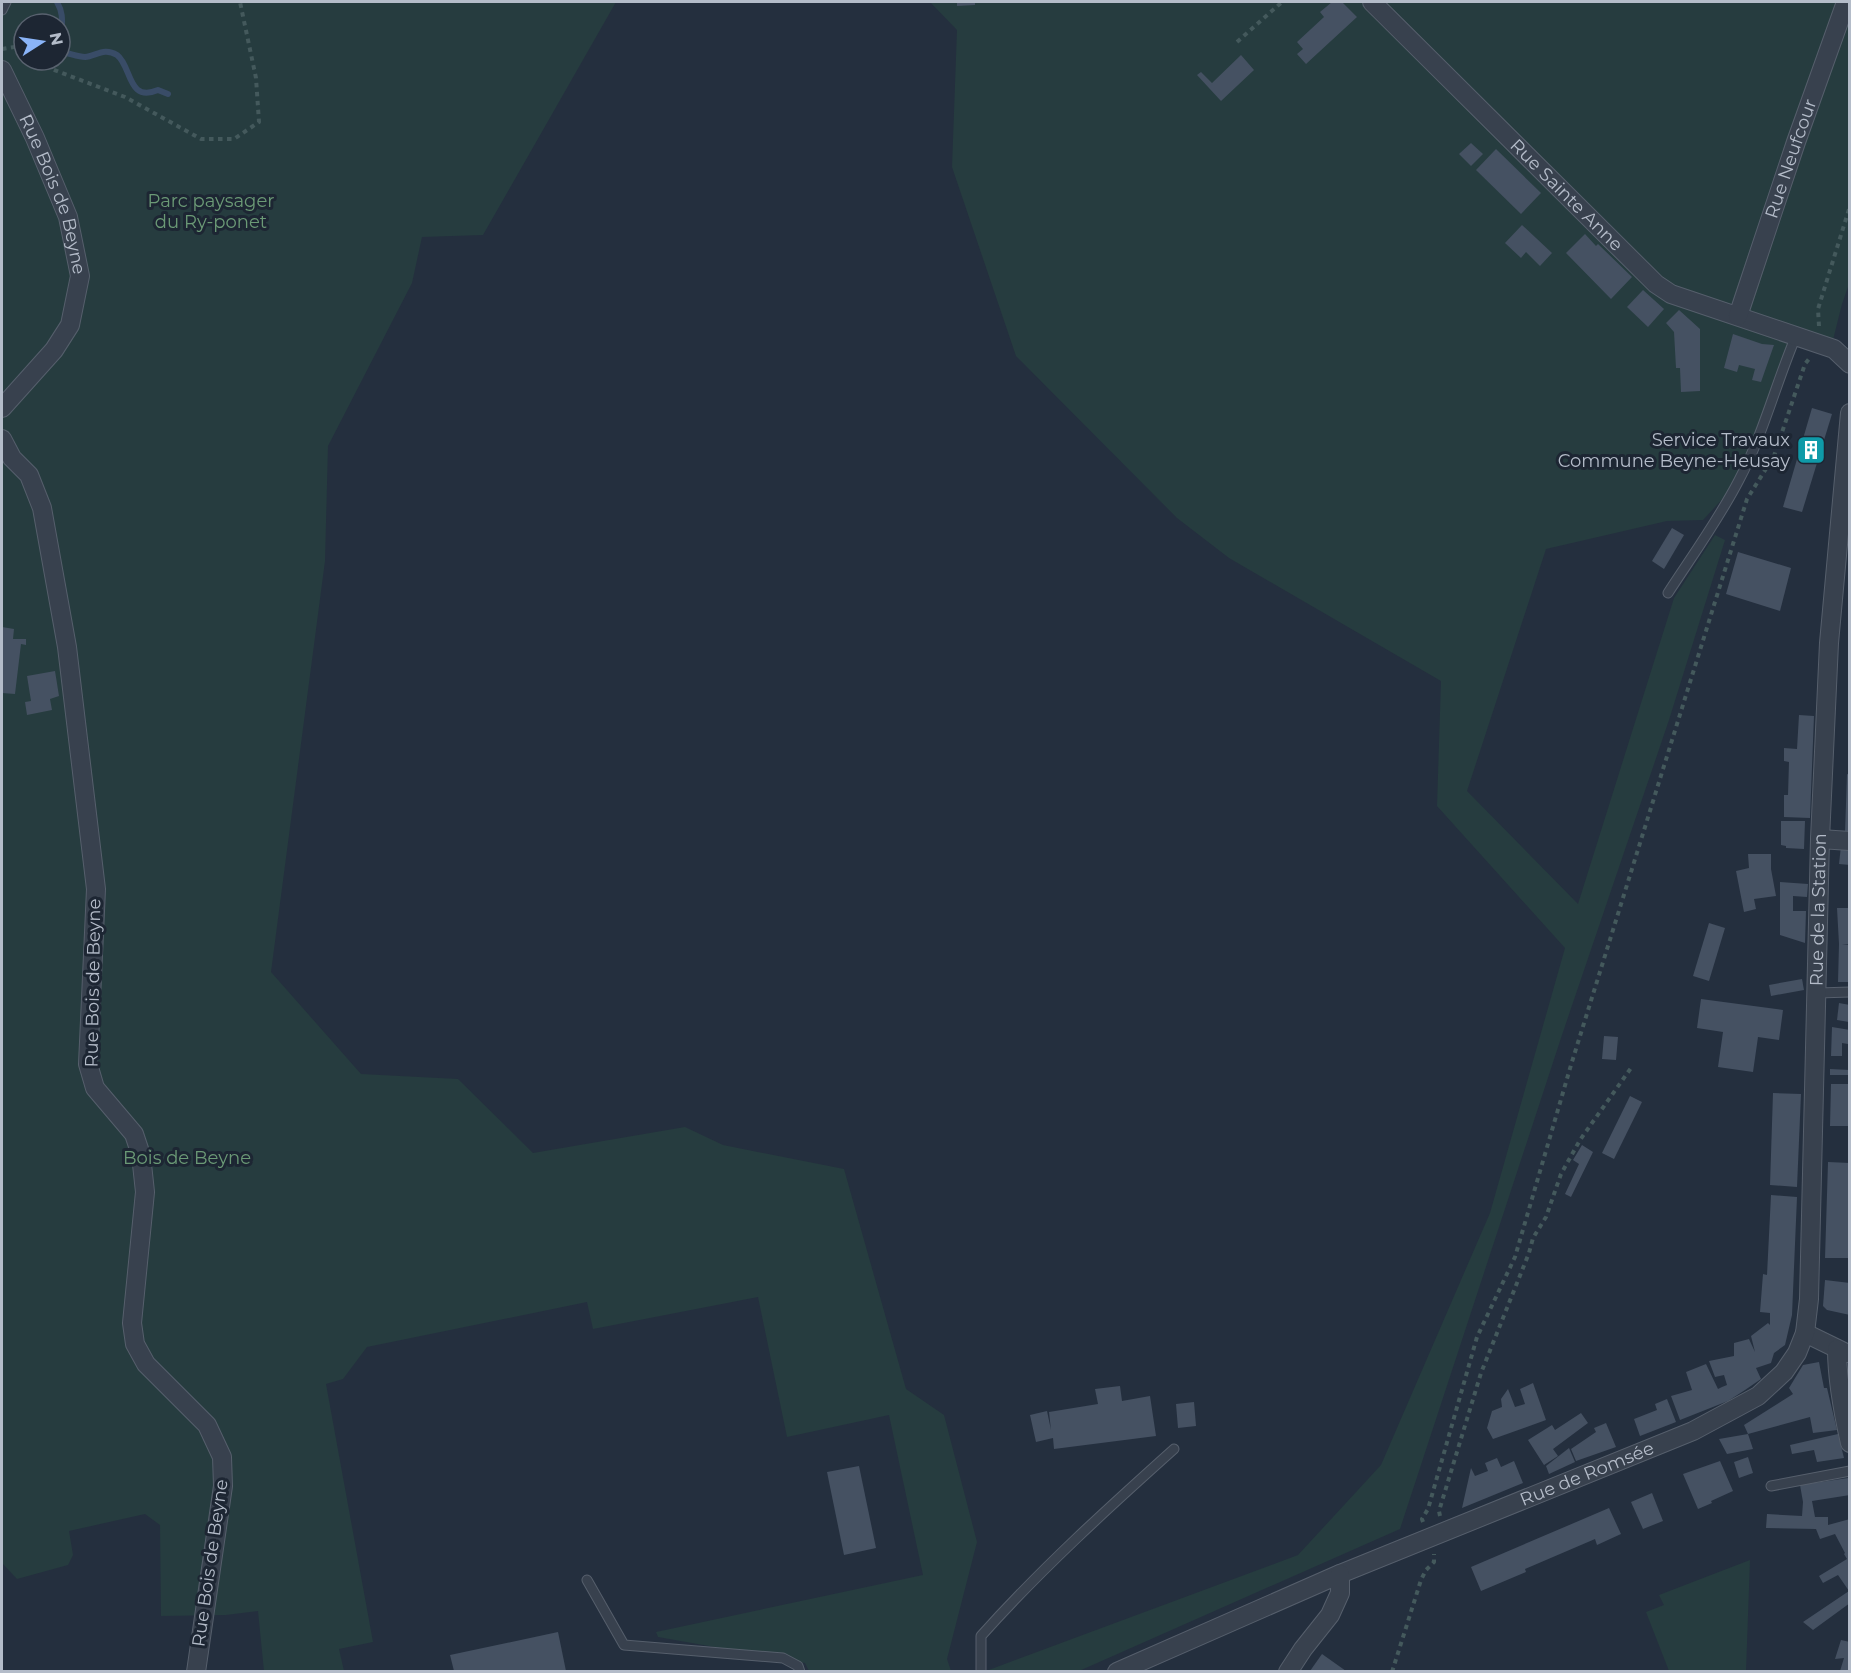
<svg xmlns="http://www.w3.org/2000/svg" width="1851" height="1673" font-family="Montserrat,sans-serif">
<style>
.green{fill:#263c3f;fill-rule:evenodd}
.lines{fill:none;stroke-linecap:round;stroke-linejoin:round}
.stream{stroke:#394c67;stroke-width:6}
.building{fill:#455162}
.lane-casing{stroke:#565f6c;stroke-width:11}
.street-casing{stroke:#565f6c;stroke-width:20}
.path{stroke:#44595c;stroke-width:4;stroke-dasharray:4.5 4.5;stroke-linecap:butt}
.lane{stroke:#38414e;stroke-width:9}
.street{stroke:#38414e;stroke-width:18}
.labels{text-anchor:middle;dominant-baseline:central;stroke-width:6;stroke-linejoin:round;paint-order:stroke}
.street-label{font-size:18px;fill:#b4bcc9;stroke:#1d2633}
.park-label{font-size:18px;fill:#6b9a76;stroke:#1d2633}
.poi-label{font-size:18px;fill:#b4bcc9;stroke:#1d2633;text-anchor:end}
</style>
<rect width="100%" height="100%" fill="#242f3e"/>
<!-- green -->
<g class="green">
<path d="M2,2H616L483,235L422,237L412,283L328,446L325,561L271,972L361,1074L458,1079L533,1153L685,1127L723,1145L844,1169L906,1389L944,1415L977,1542L947,1659L951,1671H809L805,1663L658,1637L656,1632L923,1575L889,1415L787,1437L758,1297L593,1329L587,1302L367,1347L343,1379L326,1384L373,1642L339,1649L344,1671H264L258,1611L226,1615L161,1616L160,1525L145,1514L69,1531L73,1555L68,1565L17,1579L2,1563ZM24,24H60V60H24Z"/>
<polygon points="930,2 1849,2 1849,284 1842,304 1833,340 1796,336 1739,481 1703,520 1667,521 1546,549 1467,791 1578,904 1674,598 1715,535 1725,540 1669,720 1562,1035 1400,1529 1079,1671 986,1671 1298,1555 1381,1465 1490,1213 1565,948 1437,806 1441,681 1229,558 1177,518 1016,356 952,167 957,30"/>
<polygon points="1750,1560 1746,1671 1669,1671 1646,1612 1664,1605 1659,1595"/>
</g>
<g class="lines">
<!-- stream -->
<path class="stream" d="M57,2C68,21 56,32 66,53C71,54 79,57 85,57C96,56 104,47 117,55C132,66 127,103 158,90L168,94"/>
</g>
<!-- building -->
<g class="building">
<polygon points="957,2 975,2 975,5 957,6"/>
<polygon points="1332,2 1342,2 1357,17 1306,64 1297,54 1303,49 1297,42 1324,17 1320,12"/>
<polygon points="1241,55 1254,70 1221,101 1197,75 1201,72 1212,83"/>
<polygon points="1471,143 1483,154 1471,166 1459,154"/>
<polygon points="1496,149 1541,193 1521,214 1476,170"/>
<polygon points="1522,225 1552,253 1540,266 1526,252 1521,258 1505,243"/>
<polygon points="1585,234 1596,246 1598,244 1632,277 1611,299 1566,253"/>
<polygon points="1643,290 1664,309 1648,327 1627,307"/>
<polygon points="1679,310 1700,329 1700,391 1681,392 1680,368 1676,368 1674,332 1666,323"/>
<polygon points="1733,334 1762,344 1774,345 1761,382 1752,380 1755,369 1739,365 1737,372 1724,368"/>
<polygon points="1812,408 1832,414 1802,512 1783,507"/>
<polygon points="1672,528 1684,535 1664,569 1652,561"/>
<polygon points="1738,552 1791,568 1780,611 1726,594"/>
<polygon points="2,627 14,629 13,639 26,639 26,645 21,644 15,694 2,693"/>
<polygon points="55,671 59,696 50,699 52,710 27,715 25,702 31,701 27,676"/>
<polygon points="1799,715 1814,716 1810,818 1784,817 1784,795 1788,795 1789,762 1784,761 1784,748 1797,749"/>
<polygon points="1847,774 1850,775 1850,834 1845,833"/>
<polygon points="1781,821 1805,821 1804,849 1786,848 1786,846 1781,845"/>
<polygon points="1841,846 1850,847 1850,865 1839,864"/>
<polygon points="1748,854 1771,854 1771,869 1776,896 1754,899 1756,909 1744,912 1736,871 1749,868"/>
<polygon points="1780,882 1808,884 1807,897 1793,896 1793,911 1806,911 1805,943 1780,935"/>
<polygon points="1837,908 1850,908 1850,944 1842,944 1850,945 1850,982 1838,982 1839,944"/>
<polygon points="1709,923 1725,928 1709,981 1693,976"/>
<polygon points="1802,979 1804,990 1771,996 1769,985"/>
<polygon points="1701,999 1783,1010 1779,1040 1758,1037 1753,1072 1718,1067 1723,1032 1697,1028"/>
<polygon points="1839,1003 1850,1005 1849,1022 1837,1020"/>
<polygon points="1832,1027 1850,1030 1848,1044 1842,1043 1842,1056 1831,1056"/>
<polygon points="1604,1036 1618,1037 1616,1060 1602,1059"/>
<polygon points="1830,1069 1850,1070 1850,1075 1830,1075"/>
<polygon points="1831,1084 1850,1084 1850,1126 1830,1126"/>
<polygon points="1773,1093 1801,1094 1797,1187 1770,1185"/>
<polygon points="1630,1096 1642,1102 1614,1159 1602,1153"/>
<polygon points="1582,1145 1593,1152 1571,1197 1565,1194 1579,1164 1573,1160"/>
<polygon points="1828,1162 1850,1163 1850,1258 1825,1258"/>
<polygon points="1771,1195 1797,1197 1792,1315 1785,1345 1774,1353 1771,1363 1756,1368 1761,1379 1745,1390 1728,1401 1680,1420 1671,1396 1692,1390 1686,1372 1706,1364 1718,1389 1722,1387 1727,1385 1724,1375 1715,1377 1709,1361 1734,1356 1734,1343 1749,1339 1755,1352 1751,1336 1768,1323 1770,1325 1770,1313 1760,1312 1763,1274 1767,1275"/>
<polygon points="1825,1280 1850,1283 1850,1315 1827,1310 1823,1306"/>
<polygon points="1819,1362 1824,1388 1827,1388 1837,1430 1813,1433 1810,1417 1748,1434 1744,1425 1793,1394 1789,1388 1803,1365"/>
<polygon points="1533,1383 1546,1420 1493,1439 1487,1428 1492,1411 1502,1407 1501,1399 1508,1389 1515,1407 1525,1404 1520,1389"/>
<polygon points="1120,1386 1122,1401 1150,1396 1156,1436 1054,1449 1053,1438 1036,1442 1030,1415 1047,1411 1051,1430 1049,1412 1098,1404 1095,1389"/>
<polygon points="1667,1399 1676,1422 1640,1436 1634,1419 1657,1410 1655,1404"/>
<polygon points="1194,1402 1196,1426 1178,1428 1176,1404"/>
<polygon points="1581,1413 1588,1423 1553,1449 1558,1456 1544,1465 1528,1440 1552,1425 1555,1430"/>
<polygon points="1606,1423 1616,1447 1576,1461 1571,1449 1596,1432 1594,1428"/>
<polygon points="1748,1434 1753,1449 1727,1454 1719,1439"/>
<polygon points="1838,1434 1844,1458 1817,1462 1814,1450 1792,1454 1790,1445"/>
<polygon points="1569,1448 1575,1462 1549,1474 1546,1466"/>
<polygon points="1748,1457 1753,1473 1739,1478 1734,1462"/>
<polygon points="1497,1458 1501,1467 1514,1461 1523,1483 1462,1508 1471,1468 1475,1476 1488,1471 1485,1463"/>
<polygon points="1720,1461 1733,1491 1711,1501 1712,1503 1698,1509 1683,1474"/>
<polygon points="859,1466 876,1548 844,1555 827,1472"/>
<polygon points="1848,1478 1850,1495 1812,1501 1815,1517 1828,1517 1828,1525 1850,1519 1850,1603 1813,1630 1803,1622 1849,1591 1838,1575 1823,1583 1819,1576 1847,1559 1844,1554 1845,1553 1835,1534 1820,1539 1816,1529 1766,1528 1767,1514 1802,1516 1803,1502 1800,1485"/>
<polygon points="1652,1493 1663,1521 1643,1529 1631,1502"/>
<polygon points="1609,1508 1621,1534 1597,1545 1595,1539 1525,1569 1526,1572 1481,1591 1471,1567"/>
<polygon points="558,1632 566,1671 454,1671 450,1655"/>
<polygon points="1841,1640 1850,1642 1850,1671 1840,1671 1844,1658 1835,1659"/>
<polygon points="1322,1654 1346,1671 1310,1671"/>
</g>
<g class="lines">
<!-- lane casing -->
<g class="lane-casing">
<g id="lane">
<polyline points="2,10 6,2"/>
<path d="M1668,593C1692,556 1719,519 1739,480C1763,435 1776,383 1796,336"/>
<polyline points="1818,993 1850,992"/>
<polyline points="1771,1486 1850,1471"/>
<polyline points="587,1580 624,1645 783,1658 798,1666 800,1672"/>
<path d="M981,1672V1636C1041,1569 1107,1509 1174,1449"/>
</g>
</g>
<!-- street casing -->
<g class="street-casing">
<g id="street">
<path id="s1" d="M1372,2L1656,284L1671,294L1834,349L1850,364"/>
<path id="s2" d="M2,70L35,138L68,217L80,276L70,325L54,350L2,408"/>
<path id="s3" d="M1738,316L1796,142L1846,2"/>
<polyline points="2,439 12,458 29,475 42,508 67,647 96,889 88,1064 95,1088 134,1134 141,1155 145,1192 132,1323 135,1344 146,1364 207,1425 222,1457 223,1486 196,1672"/>
<polyline points="1820,839 1850,841"/>
<polyline points="1805,1333 1846,1353"/>
<path d="M1837,1349C1837,1381 1843,1412 1850,1443"/>
<path id="s4" d="M1117,1672L1340,1574L1693,1431L1758,1396L1784,1372L1797,1353L1805,1333L1809,1299L1820,839L1829,643L1850,413"/>
<polyline points="1288,1672 1303,1649 1330,1615 1340,1593 1340,1574"/>
</g>
</g>
<!-- path -->
<g class="path">
<polyline points="1237,42 1282,2"/>
<polyline points="2,49 21,46 24,49"/>
<polyline points="39,60 49,68 125,97 201,139 234,139 259,122 256,78 240,2"/>
<polyline points="1819,326 1818,309 1850,206"/>
<polyline points="1440,1516 1439,1511 1481,1373 1529,1253 1533,1238 1546,1217 1561,1174 1580,1140 1631,1068"/>
<polyline points="1423,1522 1422,1519 1428,1509 1477,1337 1515,1257 1571,1065 1747,499 1774,456 1805,364 1809,359"/>
<polyline points="1392,1672 1421,1580 1426,1570 1434,1562 1434,1554"/>
</g>
<!-- lane -->
<use href="#lane" class="lane"/>
<!-- street -->
<use href="#street" class="street"/>
</g>
<!-- icons -->
<defs>
<g id="building-square" transform="scale(1.5)"><rect x="-9" y="-9" width="18" height="18" rx="4" fill="#0f9aa8" stroke="#1d2633"/><path d="M-4-6H4V6H1V3H-1V6H-4ZM-2.5-4.3h1.7v1.8h-1.7ZM.8-4.3h1.7v1.8H.8ZM-2.5-1h1.7V.8h-1.7ZM.8-1h1.7V.8H.8Z" fill="#fff"/></g>
</defs>
<g fill-rule="evenodd">
<use href="#building-square" x="1811" y="450"/>
</g>
<g class="labels">
<!-- street labels -->
<g class="street-label">
<text stroke="none"><textPath href="#s3" startOffset="166">Rue Neufcour</textPath></text>
<text stroke="none"><textPath href="#s2" startOffset="135">Rue Bois de Beyne</textPath></text>
<text stroke="none"><textPath href="#s1" startOffset="274">Rue Sainte Anne</textPath></text>
<text stroke="none"><textPath href="#s4" startOffset="1202">Rue de la Station</textPath></text>
<text transform="translate(93 983) rotate(-89)">Rue Bois de Beyne</text>
<text stroke="none"><textPath href="#s4" startOffset="510">Rue de Romsée</textPath></text>
<text transform="translate(210 1563) rotate(-82)">Rue Bois de Beyne</text>
</g>
<!-- park labels -->
<g class="park-label">
<text x="211" y="201">Parc paysager<tspan x="211" dy="21">du Ry-ponet</tspan></text>
<text x="187" y="1158">Bois de Beyne</text>
</g>
<!-- poi labels -->
<g class="poi-label">
<text x="1790" y="440">Service Travaux<tspan x="1790" dy="21">Commune Beyne-Heusay</tspan></text>
</g>
</g>
<!-- border -->
<rect width="1851" height="1673" fill="none" stroke="#b4bcc9" stroke-width="6"/>
<!-- north arrow -->
<g transform="translate(42 42) rotate(78)"><circle r="28" fill="#1d2633" stroke="#59626f" stroke-width="1.5"/>
<path d="M0-4.5L10 22L0 15L-10 22Z" fill="#8ab4f8"/>
<text y="-9" font-size="16" font-weight="bold" text-anchor="middle" fill="#b4bcc9">N</text>
</g>
</svg>
